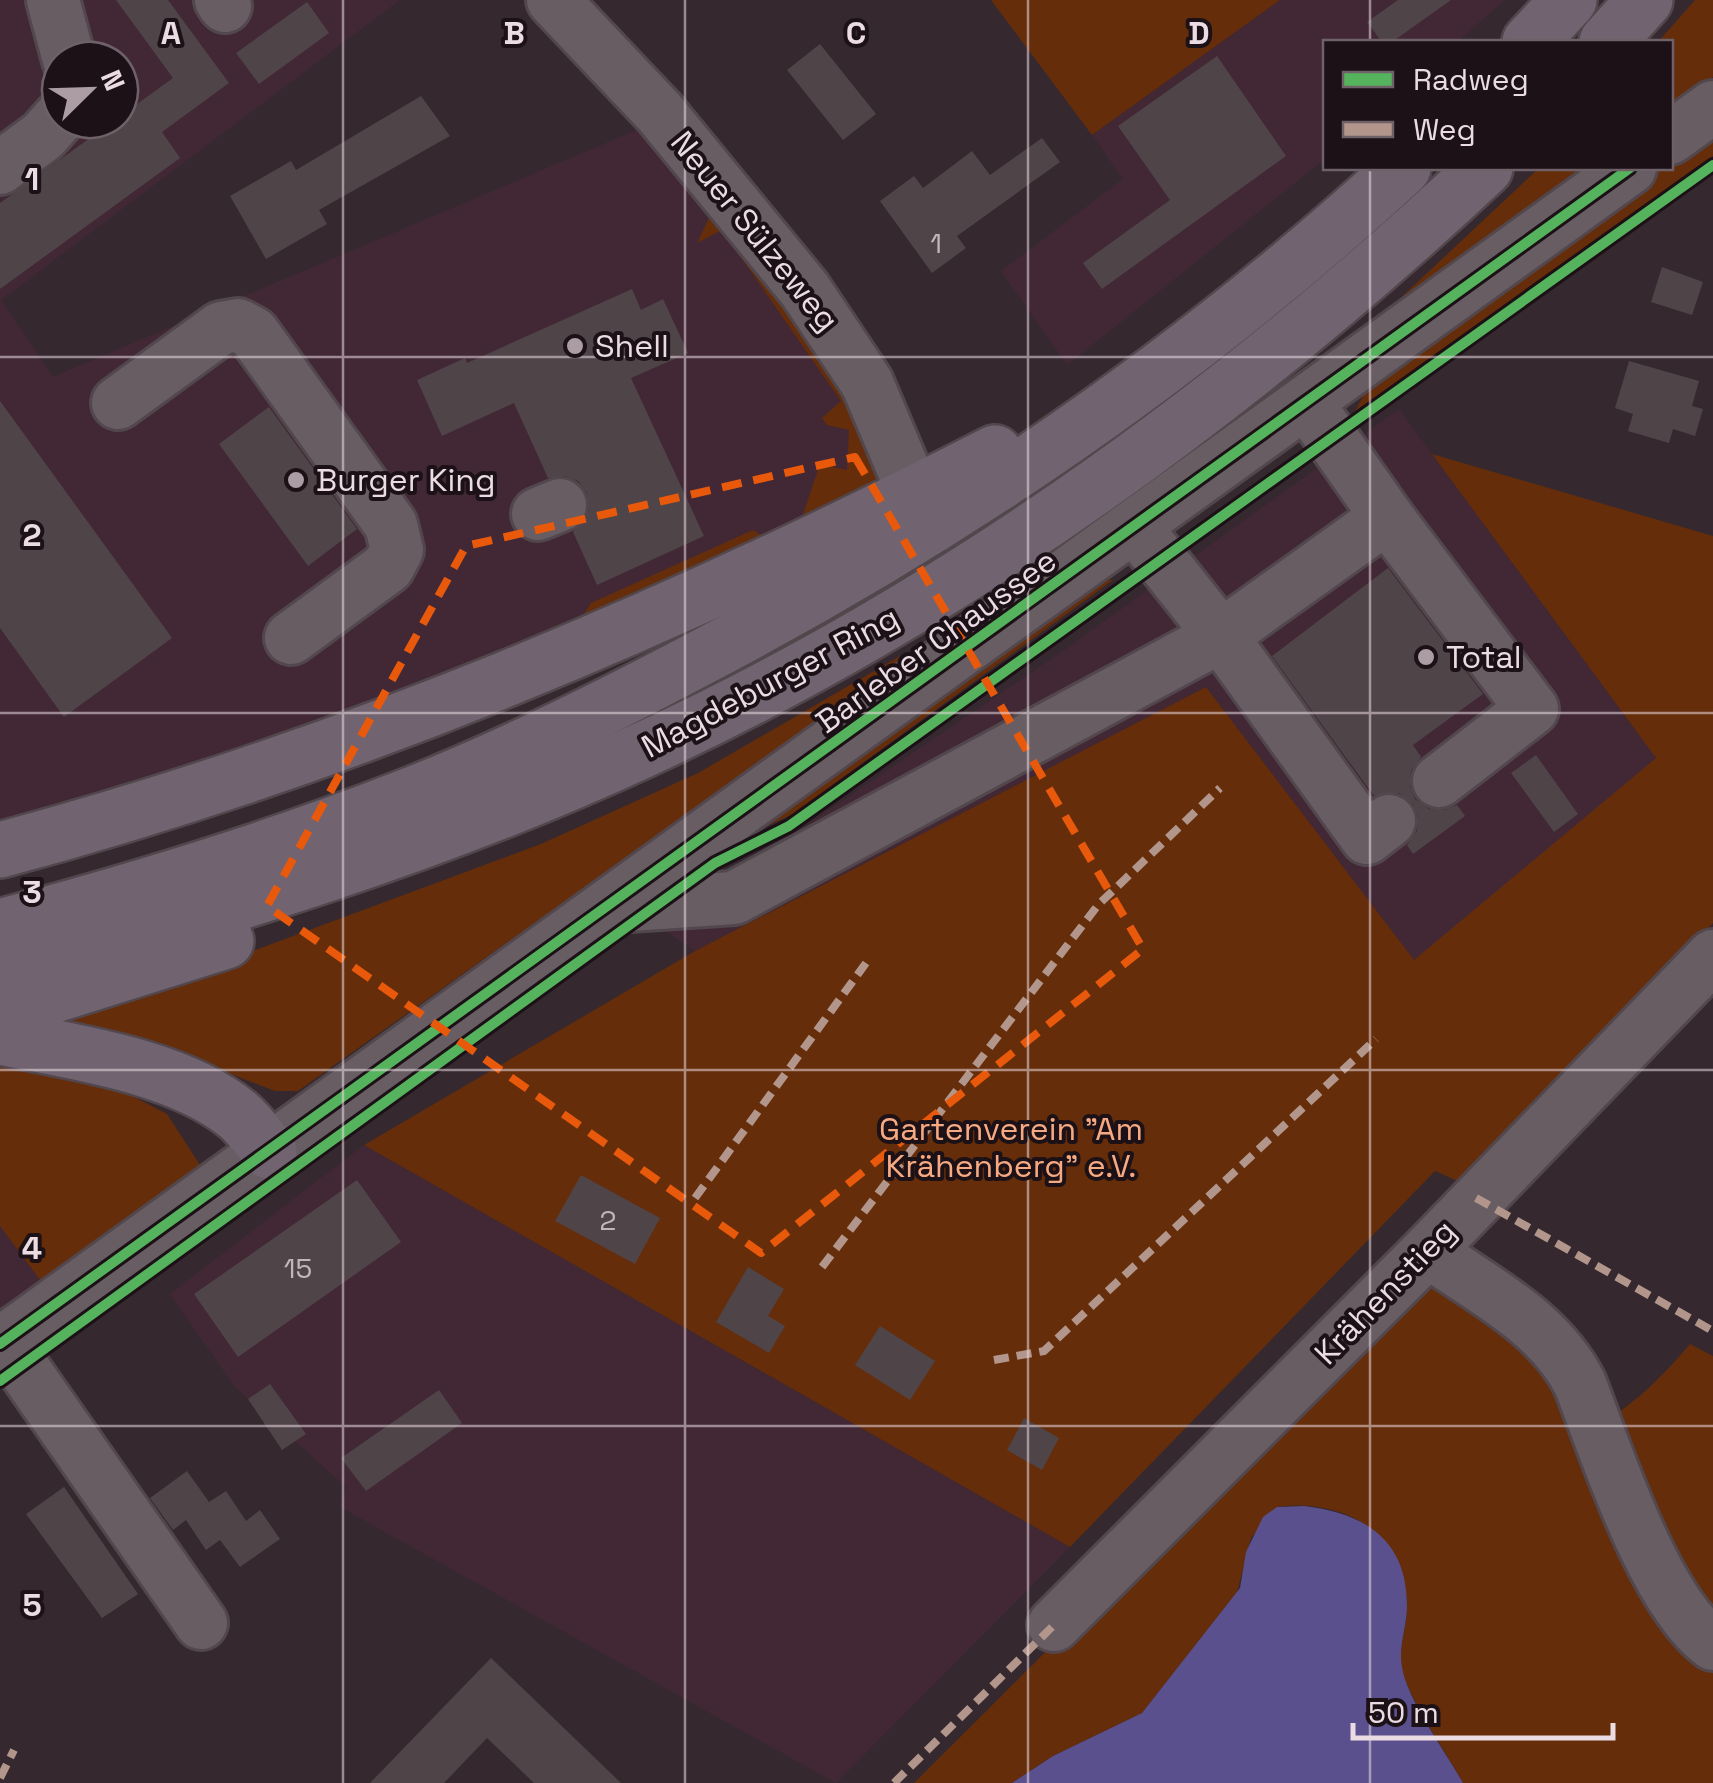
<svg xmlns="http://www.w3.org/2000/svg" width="1713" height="1783" font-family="'Space Grotesk',sans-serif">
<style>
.built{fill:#422835;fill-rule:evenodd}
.green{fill:#652d0a}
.water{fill:#5a508d}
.building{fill:#4f4447}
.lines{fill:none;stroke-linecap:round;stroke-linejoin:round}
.minor-casing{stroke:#52474c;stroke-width:58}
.highway-casing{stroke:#52474c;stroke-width:60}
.minor{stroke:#675d62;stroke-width:52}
.highway{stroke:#716470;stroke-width:55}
.quiet{stroke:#b2968c;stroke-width:8;stroke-dasharray:15 8;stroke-linecap:butt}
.cycleway-casing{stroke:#1b1116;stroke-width:16}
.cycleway{stroke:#56b35d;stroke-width:10}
.marked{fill:none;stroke:#e8590c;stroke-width:8;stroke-dasharray:20 12;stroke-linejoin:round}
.grid{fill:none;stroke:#ebdbe2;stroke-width:2.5;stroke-opacity:0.55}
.poi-dot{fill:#ab9da3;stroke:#1b1116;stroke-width:4}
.labels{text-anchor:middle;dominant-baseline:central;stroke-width:8;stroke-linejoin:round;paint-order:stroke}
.number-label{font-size:28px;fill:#c4b5bb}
.street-label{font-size:32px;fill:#ebdbe2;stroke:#1b1116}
.poi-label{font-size:32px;fill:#ebdbe2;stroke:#1b1116;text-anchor:start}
.park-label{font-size:32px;fill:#f7a981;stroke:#1b1116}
.grid-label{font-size:32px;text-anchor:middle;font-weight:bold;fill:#ebdbe2;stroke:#1b1116;stroke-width:8;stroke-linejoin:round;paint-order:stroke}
</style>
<rect width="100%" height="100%" fill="#35292f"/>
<!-- built -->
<g class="built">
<path d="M0,0H400L1,300L53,377L651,124L857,397L864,493L525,651L0,832ZM60,60H120V120H60Z"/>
<polygon points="1280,0 1505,0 1457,42 1326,42 1325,159 1067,365 1001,271 1123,179 1092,135"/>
<polygon points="1399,409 1656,758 1414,961 1206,687 695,951 658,926 1063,651"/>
<polygon points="364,1145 1070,1547 836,1783 340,1507 346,1487 235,1387 170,1294"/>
<polygon points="0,1226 43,1284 0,1314"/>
</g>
<!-- green -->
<g class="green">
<polygon points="991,0 1280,0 1092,135"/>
<polygon points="1695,0 1713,0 1713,77 1671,108 1670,42 1658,42"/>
<polygon points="1713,132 1713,156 1354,414 1374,374 1664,168 1670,168 1671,163"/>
<polygon points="1539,168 1586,168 1393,305"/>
<polygon points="728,217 834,353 881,455 874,488 819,521 803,514 820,464 847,470 849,430 827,425 822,418 841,401 722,230 697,243 709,218"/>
<polygon points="1432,454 1713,536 1713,923 1462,1183 1435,1171 1070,1547 364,1145 695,951 1206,687 1414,960 1656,758"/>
<polygon points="753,530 762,536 753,552 598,621 582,617 591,603"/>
<polygon points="1094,579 1113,580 793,814 734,841"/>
<polygon points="900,656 903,661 298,1091 275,1091 161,1047 31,1022 247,953 541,844 698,773"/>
<polygon points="0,1067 103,1081 167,1114 202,1168 43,1284 0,1226"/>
<path d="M1427,1271L1509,1332L1546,1377L1577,1435C1623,1416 1658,1382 1690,1344L1713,1356V1783H1463C1444,1748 1416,1711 1403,1674C1396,1652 1408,1627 1407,1604C1405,1532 1343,1498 1277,1507L1251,1538L1237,1592L1142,1713L1053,1756L1012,1783H914Z"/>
</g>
<!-- water -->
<path class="water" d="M1304,1506C1363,1513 1407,1538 1407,1606C1407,1626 1398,1647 1402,1667C1407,1700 1446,1752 1463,1783H1012L1053,1756L1142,1713L1240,1588L1246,1552L1263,1517L1277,1507Z"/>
<!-- building -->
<g class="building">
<polygon points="116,0 168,0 229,83 162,132 180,158 0,289 0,203 173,78"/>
<polygon points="1398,0 1451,0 1392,42 1382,42 1367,22"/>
<polygon points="307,2 329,33 259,84 236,53"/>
<polygon points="820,44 876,114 843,140 787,70"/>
<polygon points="1217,56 1286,156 1102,289 1083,263 1170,200 1118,126"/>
<polygon points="421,96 450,136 319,210 327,224 266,259 230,196 291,161 296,170"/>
<polygon points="1042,138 1060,162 957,236 966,248 932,273 880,201 914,176 923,188 972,151 990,175"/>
<polygon points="1662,267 1703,282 1692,315 1651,302"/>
<polygon points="632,289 641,310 663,299 688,353 631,378 704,536 597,585 573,532 589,510 587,493 578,481 565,476 548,478 514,403 442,436 417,380 465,358 467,363"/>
<polygon points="1629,361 1699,381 1692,406 1703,409 1695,436 1673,429 1669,443 1628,431 1633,414 1615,408"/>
<polygon points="0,401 172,638 64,717 0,628"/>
<polygon points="269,407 357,529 308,566 219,444"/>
<polygon points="1388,568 1483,694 1413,745 1421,757 1411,771 1410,786 1415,799 1429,809 1444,810 1457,805 1465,816 1413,854 1407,845 1417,831 1418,816 1413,804 1399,793 1374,796 1272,656"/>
<polygon points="1536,755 1578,814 1554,832 1511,773"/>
<polygon points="581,1175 660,1218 635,1264 555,1221"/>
<polygon points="357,1180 401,1242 238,1357 194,1294"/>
<polygon points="748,1267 784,1289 768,1316 785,1326 769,1353 716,1322"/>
<polygon points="880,1326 935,1361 910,1400 855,1365"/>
<polygon points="270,1384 306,1434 282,1450 248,1399"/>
<polygon points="439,1390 462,1423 366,1491 341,1458"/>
<polygon points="1024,1418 1059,1438 1042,1470 1007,1450"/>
<polygon points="187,1471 209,1502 226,1491 246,1521 260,1510 280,1539 240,1567 220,1540 206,1550 186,1520 173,1530 150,1498"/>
<polygon points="64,1487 138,1594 102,1618 26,1514"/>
<polygon points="491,1658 621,1783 534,1783 487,1738 444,1783 370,1783"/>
</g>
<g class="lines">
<!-- minor casing -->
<g class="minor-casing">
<g id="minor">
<polyline points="53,0 69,60"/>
<polyline points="221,0 225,6"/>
<polyline points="553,0 660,113 805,290 867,383 913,492"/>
<polyline points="1670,138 1713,107"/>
<polyline points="0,168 43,136 60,117"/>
<polyline points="118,403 221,328 238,325 253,333 391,525 397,550 388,567 291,638"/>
<polyline points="1307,403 1387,517"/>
<polyline points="538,514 560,505"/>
<polyline points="1135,527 1221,636 1387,517 1532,709 1439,781"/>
<polyline points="614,906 734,898 1221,636 1367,838 1389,821"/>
<path d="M1428,1251C1483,1290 1549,1322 1580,1384C1607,1454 1654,1601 1713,1644"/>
<polyline points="4,1341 201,1623"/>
<polyline points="0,1344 1630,168"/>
<polyline points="1054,1625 1428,1251 1713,956"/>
</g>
</g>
<!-- highway casing -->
<g class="highway-casing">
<g id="highway">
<polyline points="1530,42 1569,0"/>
<polyline points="1607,42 1645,0"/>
<path d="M0,850C350,756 673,618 995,453"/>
<path d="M0,927C136,891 270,850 401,799C499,761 594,714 687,665C947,530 1187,367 1403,168"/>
<path d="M0,970C217,913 438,845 641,751C955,606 1234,403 1485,168"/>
<polyline points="0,1012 226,941"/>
<path d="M0,1037C74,1052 178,1066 238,1115C250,1125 259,1139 269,1151"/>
</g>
</g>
<!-- minor -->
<use href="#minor" class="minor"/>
<!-- highway -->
<use href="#highway" class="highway"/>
<!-- quiet -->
<g class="quiet">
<polyline points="695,1198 866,963"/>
<polyline points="1476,1198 1713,1331"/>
<polyline points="822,1267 1098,905 1220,788"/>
<polyline points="994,1360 1044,1351 1376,1039"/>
<polyline points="0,1778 14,1750"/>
<polyline points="894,1783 1054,1625"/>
</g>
<!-- cycleway casing -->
<g class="cycleway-casing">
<g id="cycleway">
<polyline points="0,1344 1630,168"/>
<polyline points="0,1381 715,863 789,826 1713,165"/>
</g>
</g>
<!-- cycleway -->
<use href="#cycleway" class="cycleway"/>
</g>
<!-- marked area -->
<path class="marked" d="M855,457L1143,949L761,1253L267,906L466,546Z"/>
<!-- grid -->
<path class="grid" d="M343,0V1783M685,0V1783M1028,0V1783M1370,0V42M1370,168V1783M0,357H1713M0,713H1713M0,1070H1713M0,1426H1713"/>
<!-- markers -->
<g class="poi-dot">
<circle cx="575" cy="346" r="10"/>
<circle cx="296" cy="480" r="10"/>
<circle cx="1426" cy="657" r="10"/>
</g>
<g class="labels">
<!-- number labels -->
<g class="number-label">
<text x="936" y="243">1</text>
<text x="608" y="1220">2</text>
<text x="298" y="1268">15</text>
</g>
<!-- street labels -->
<g class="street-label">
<text transform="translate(755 231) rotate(51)">Neuer Sülzeweg</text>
<text transform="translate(936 641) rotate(-36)">Barleber Chaussee</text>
<text transform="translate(770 682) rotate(-28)">Magdeburger Ring</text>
<text transform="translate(1385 1292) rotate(-46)">Krähenstieg</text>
</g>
<!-- poi labels -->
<g class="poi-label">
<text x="595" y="346">Shell</text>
<text x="316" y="480">Burger King</text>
<text x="1446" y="657">Total</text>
</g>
<!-- park labels -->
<g class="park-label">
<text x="1011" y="1129">Gartenverein "Am<tspan x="1011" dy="37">Krähenberg" e.V.</tspan></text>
</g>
</g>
<g class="grid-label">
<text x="171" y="44">A</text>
<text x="514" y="44">B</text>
<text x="856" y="44">C</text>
<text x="1199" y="44">D</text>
<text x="32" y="190">1</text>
<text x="32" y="546">2</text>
<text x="32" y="903">3</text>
<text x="32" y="1259">4</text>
<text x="32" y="1616">5</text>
</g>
<!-- legend -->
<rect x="1323" y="40" width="350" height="130" fill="#1b1116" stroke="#6e6268" stroke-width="2.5"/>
<rect x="1343" y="72" width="50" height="15" fill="#56b35d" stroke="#6e6268" stroke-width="2.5"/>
<text x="1413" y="90" font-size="30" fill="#ebdbe2">Radweg</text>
<rect x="1343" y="122" width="50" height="15" fill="#b2968c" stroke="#6e6268" stroke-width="2.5"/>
<text x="1413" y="140" font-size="30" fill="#ebdbe2">Weg</text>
<!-- north arrow -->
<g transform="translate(90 90) rotate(67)"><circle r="48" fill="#1b1116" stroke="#6e6268" stroke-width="2.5"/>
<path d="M0-8L18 38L0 25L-18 38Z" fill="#ab9da3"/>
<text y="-15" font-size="28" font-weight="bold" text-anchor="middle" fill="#ebdbe2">N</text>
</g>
<!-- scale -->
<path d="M1353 1723v15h260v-15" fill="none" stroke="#ebdbe2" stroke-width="5"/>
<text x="1368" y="1723" font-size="30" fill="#ebdbe2" stroke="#1b1116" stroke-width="8" paint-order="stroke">50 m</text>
</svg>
